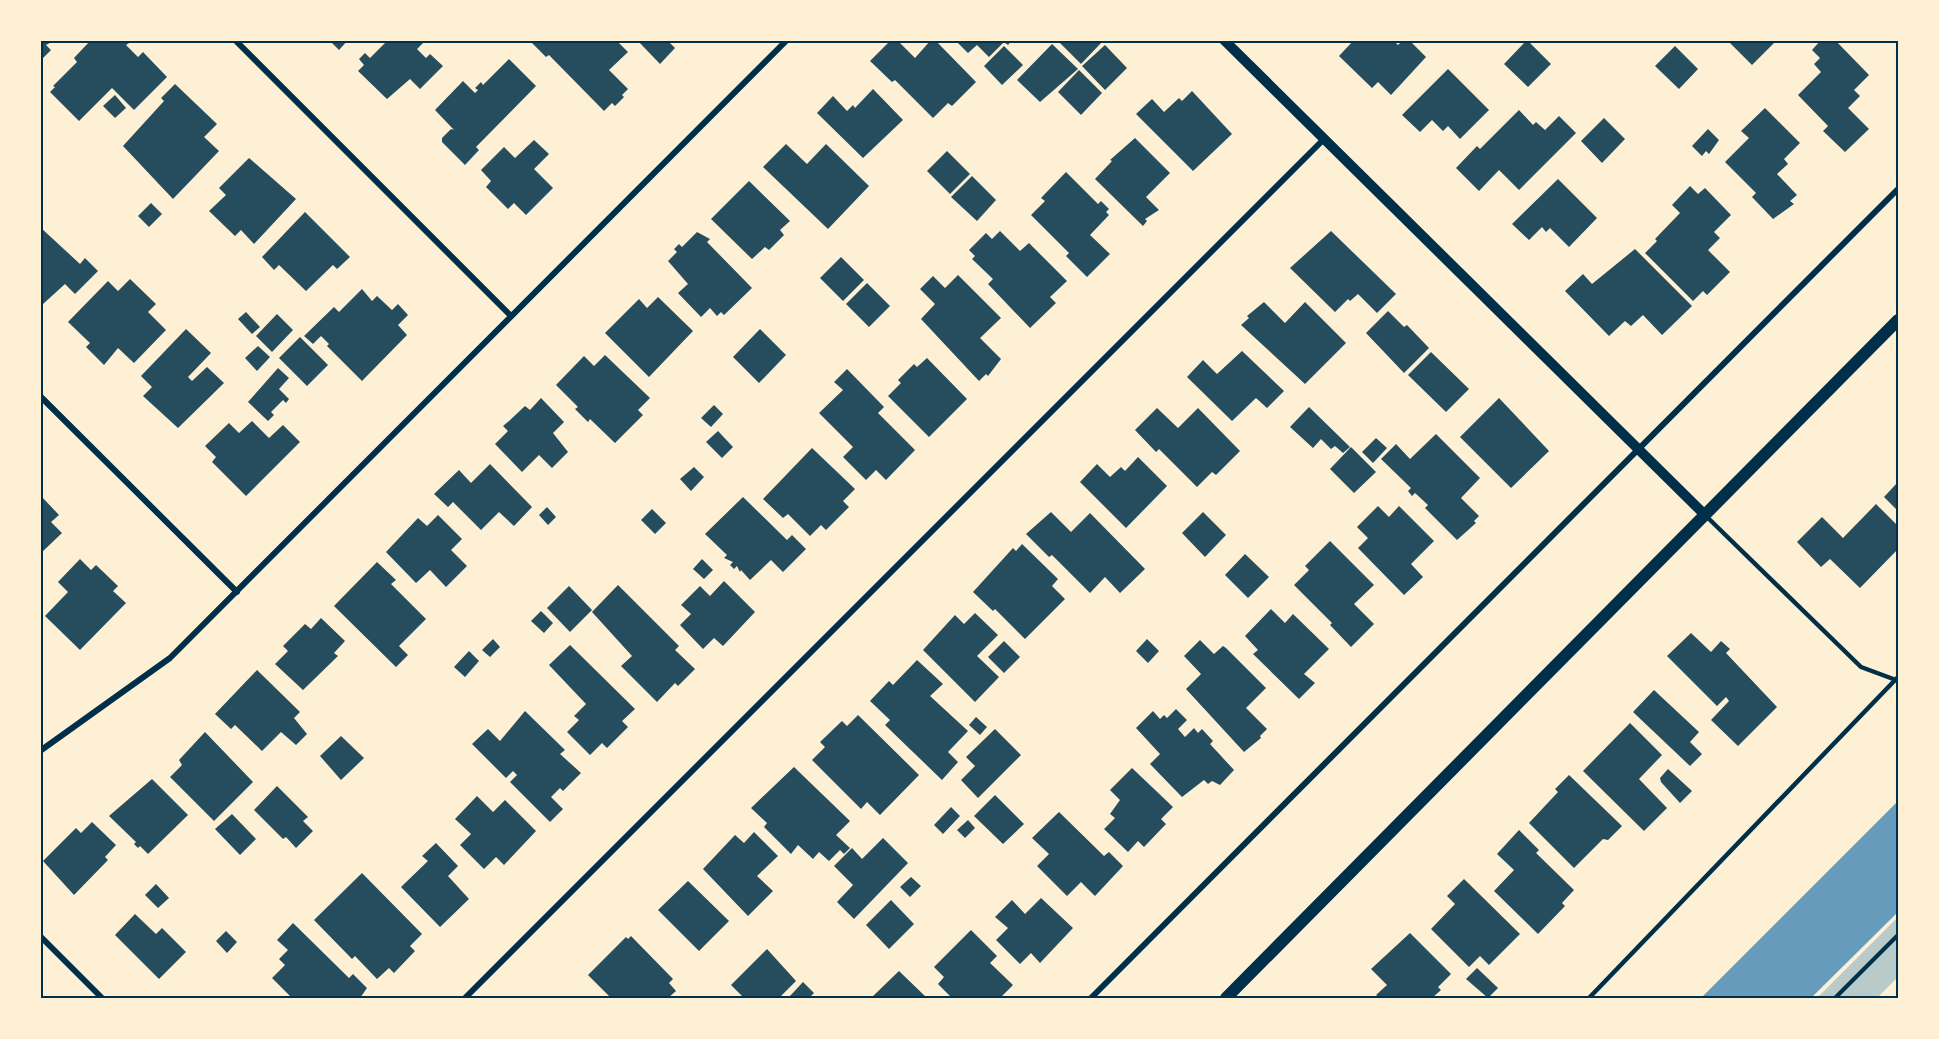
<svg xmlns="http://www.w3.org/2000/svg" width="1939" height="1039" font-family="'Space Grotesk',sans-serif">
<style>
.green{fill:#b9caca}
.water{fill:#669bbc}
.building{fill:#264d5e}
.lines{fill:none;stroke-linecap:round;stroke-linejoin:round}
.path{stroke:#003049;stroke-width:4}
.service{stroke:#003049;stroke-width:4.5}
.minor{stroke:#003049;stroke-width:6}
.tertiary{stroke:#003049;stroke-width:10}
.secondary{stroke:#003049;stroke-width:12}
.neatline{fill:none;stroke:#003049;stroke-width:2}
</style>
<rect width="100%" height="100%" fill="#fdf0d5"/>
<!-- green -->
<polygon class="green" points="1898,917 1898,977 1877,998 1817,998"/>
<!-- water -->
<polygon class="water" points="1898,801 1898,912 1811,998 1701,998"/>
<!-- building -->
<g class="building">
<polygon points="40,40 55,40 46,45 51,50 40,61"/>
<polygon points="91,40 126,40 129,43 126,45 138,57 143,52 167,77 134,110 112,88 79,121 50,92 55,87 53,86 77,62 74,58"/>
<polygon points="329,40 348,40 339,50"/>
<polygon points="388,40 426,40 417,49 426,58 430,54 443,66 420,89 410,79 387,99 358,71 364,65 359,59 365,53 370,58"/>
<polygon points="529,40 616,40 628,52 609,70 628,89 622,95 624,97 615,106 612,103 604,111 549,55 546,57"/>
<polygon points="637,40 667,40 675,48 660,64"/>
<polygon points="891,40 897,40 915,58 931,40 935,40 976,82 952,106 948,103 933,118 895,80 892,82 870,61"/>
<polygon points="955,40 1012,40 1008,45 1004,42 989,57 977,45 968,53"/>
<polygon points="1057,40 1101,40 1102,42 1081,64"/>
<polygon points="1354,40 1393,40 1398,45 1403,40 1409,40 1426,57 1391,95 1378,82 1372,88 1339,56"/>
<polygon points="1527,40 1551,64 1528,87 1504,64"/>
<polygon points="1727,40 1777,40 1752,65"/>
<polygon points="1821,40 1835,40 1869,75 1854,90 1860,96 1848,108 1869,129 1845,152 1823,131 1828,126 1798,95 1821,72 1814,64 1820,58 1812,50"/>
<polygon points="1052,44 1078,69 1040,102 1017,80"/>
<polygon points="1105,45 1127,68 1105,90 1082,66"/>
<polygon points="1004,46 1023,65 1002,85 984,66"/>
<polygon points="1675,46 1698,69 1679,89 1655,66"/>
<polygon points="509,59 536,86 476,147 479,150 465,165 442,142 442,138 451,129 454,130 435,110 463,81 475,93 478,90 475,88 481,82 483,85"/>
<polygon points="1448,69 1489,110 1460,139 1448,126 1443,131 1432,120 1420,132 1402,115"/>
<polygon points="1079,70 1102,93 1081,115 1058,92"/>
<polygon points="175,84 217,124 204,137 219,151 173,199 123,146 164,101 161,98"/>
<polygon points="873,89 903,120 863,158 817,113 833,96 847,111 853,105 855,108"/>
<polygon points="1192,91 1232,134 1193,171 1136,114 1152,99 1164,112 1179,98 1182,101"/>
<polygon points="115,95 126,108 115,118 103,106"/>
<polygon points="1765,108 1800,143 1784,159 1788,164 1777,174 1797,195 1790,201 1794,204 1773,219 1752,197 1756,193 1725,162 1749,138 1741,131"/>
<polygon points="1519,110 1533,125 1536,122 1545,130 1559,116 1576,133 1519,190 1499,170 1479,191 1456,168 1477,146 1480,149"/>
<polygon points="1604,118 1625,139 1602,163 1581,141"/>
<polygon points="1708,129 1719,140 1709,154 1706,151 1702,156 1692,146"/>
<polygon points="1135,138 1170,173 1146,197 1159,210 1145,219 1147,221 1143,226 1095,179 1112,161 1110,160"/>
<polygon points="534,140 549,154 534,169 553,188 526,215 514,203 508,209 486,187 491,181 481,170 504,147 515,158"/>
<polygon points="786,144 807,164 826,144 869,186 828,229 763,167"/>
<polygon points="947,151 970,174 950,194 927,171"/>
<polygon points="249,158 296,199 254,244 241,230 235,236 209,211 226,195 219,188"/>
<polygon points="1066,172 1098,204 1101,201 1109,209 1106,212 1109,215 1090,235 1110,254 1087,277 1066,256 1069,253 1031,215 1045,201 1041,198"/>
<polygon points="972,176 996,200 977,221 951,197"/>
<polygon points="1558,179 1597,218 1569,247 1550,228 1546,232 1542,227 1529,240 1512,224"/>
<polygon points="749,181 790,221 780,230 784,235 769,250 765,247 752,259 711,219"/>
<polygon points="1690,186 1698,194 1705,188 1731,215 1714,232 1720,238 1708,250 1730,272 1707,295 1703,291 1693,301 1645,253 1657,241 1655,239 1680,213 1672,205"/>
<polygon points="151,203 162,214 149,227 138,216"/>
<polygon points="305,212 350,257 337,269 333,265 306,291 279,265 274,270 262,257"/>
<polygon points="40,227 80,264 85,258 98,271 75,294 65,284 43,304 40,302"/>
<polygon points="1000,231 1020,251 1029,243 1067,281 1050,297 1056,303 1030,328 988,284 993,279 972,259 975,256 969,250 986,233 992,239"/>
<polygon points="1331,231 1396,294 1377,313 1358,294 1350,301 1348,299 1335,312 1290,268"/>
<polygon points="697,232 710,239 707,242 752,288 724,315 721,312 717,316 710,308 701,317 678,293 688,284 668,261 677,252 674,249 679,244 682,247"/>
<polygon points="1635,249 1692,306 1662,335 1643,315 1631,326 1625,321 1609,336 1565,291 1583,274 1592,284"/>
<polygon points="841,257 864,280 843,301 820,278"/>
<polygon points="958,275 1001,318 980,338 1001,359 988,376 986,374 979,381 921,319 935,304 920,289 933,276 945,288"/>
<polygon points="130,279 156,304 148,312 166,330 134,363 118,348 104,365 86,347 90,343 68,322 108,281 118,291"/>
<polygon points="867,283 890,306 869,327 846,304"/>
<polygon points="362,289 372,301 377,296 392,310 398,304 408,315 398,325 407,335 362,381 327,346 329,344 321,336 313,344 304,336 334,307 339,312"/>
<polygon points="658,297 693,331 649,377 605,333 639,299 647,308"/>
<polygon points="1264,302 1285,323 1305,302 1346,343 1305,384 1241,325 1249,318 1247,316"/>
<polygon points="1388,311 1404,327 1407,325 1429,348 1404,373 1366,333"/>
<polygon points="246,312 260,327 252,334 238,319"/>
<polygon points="277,314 293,330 272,352 256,336"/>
<polygon points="186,329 211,353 188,377 192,381 207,367 224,383 178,428 143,396 152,387 141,376"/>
<polygon points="760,329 786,355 759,383 733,357"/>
<polygon points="300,337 328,365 307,386 279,358"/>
<polygon points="258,346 270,357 257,371 245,358"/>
<polygon points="1242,351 1284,391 1267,408 1256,398 1232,421 1187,377 1203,360 1217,374"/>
<polygon points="1431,352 1469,389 1446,412 1408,375"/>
<polygon points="605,355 650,398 638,410 643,415 615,443 590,419 588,422 575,409 578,407 556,385 584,356 594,366"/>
<polygon points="927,358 967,399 929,437 888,396 901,383 898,380 914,364 917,367"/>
<polygon points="278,368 289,378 279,389 289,399 286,403 283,400 271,412 274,415 268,421 248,402"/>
<polygon points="847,369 884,407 878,413 915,450 886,480 876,470 866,480 843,457 853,447 819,413 843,390 834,382"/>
<polygon points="541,398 564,422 553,433 568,452 552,468 539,455 522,472 495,444 508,431 503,426 509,421 525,406 530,410"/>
<polygon points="1499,398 1549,451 1511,488 1460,437"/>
<polygon points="714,405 723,414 711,427 701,418"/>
<polygon points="1309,407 1350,447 1343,453 1335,446 1331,449 1321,439 1313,448 1290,427"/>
<polygon points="1157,408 1178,428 1198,408 1240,451 1216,475 1212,472 1197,487 1159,449 1156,452 1135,430"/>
<polygon points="252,421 269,438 283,425 300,442 246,496 212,462 216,457 205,446 229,423 239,433"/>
<polygon points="718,431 733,447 722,458 706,442"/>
<polygon points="1436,434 1480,478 1461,498 1479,516 1474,521 1476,523 1457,540 1425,508 1428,505 1415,493 1412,496 1408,491 1411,488 1381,459 1396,444 1410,459"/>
<polygon points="1376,438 1387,448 1373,463 1362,452"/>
<polygon points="1351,447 1376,472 1354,493 1330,469"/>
<polygon points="812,448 855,489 843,501 849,507 826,530 821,525 810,536 788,514 783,518 763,499"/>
<polygon points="1138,457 1167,486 1126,528 1080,482 1097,464 1110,477 1121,467 1125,471"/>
<polygon points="490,464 532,507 514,526 499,512 481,530 453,502 448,507 434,494 459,470 471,483"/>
<polygon points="694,467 704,477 691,491 680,479"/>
<polygon points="1898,482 1898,511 1884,497"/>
<polygon points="40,495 59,515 51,522 62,533 40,554"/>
<polygon points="743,497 787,540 792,535 806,549 783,572 771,560 750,580 741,570 740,572 737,566 734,569 730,565 733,562 724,558 727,555 705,534"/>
<polygon points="1876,504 1898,526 1898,549 1860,588 1830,559 1821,567 1797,542 1822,517 1843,538"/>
<polygon points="1378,506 1389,517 1399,506 1434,541 1411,564 1423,577 1404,595 1358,548 1368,538 1357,527"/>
<polygon points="547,507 556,517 548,525 539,515"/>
<polygon points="652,509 666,523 655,534 641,520"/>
<polygon points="1051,512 1071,532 1090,513 1145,569 1120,593 1105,577 1090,593 1052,555 1049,557 1026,534"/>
<polygon points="1203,512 1226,535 1205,557 1182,533"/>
<polygon points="438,515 462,539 451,550 467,566 446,587 430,570 416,583 386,552 418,518 427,526"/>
<polygon points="1330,541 1374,585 1354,604 1374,624 1351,647 1330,625 1332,623 1294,585 1309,570 1305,566"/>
<polygon points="1022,544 1058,579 1052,586 1065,599 1025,639 995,609 993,611 973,592 1013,548 1016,551"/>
<polygon points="1245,554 1269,577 1248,598 1225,575"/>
<polygon points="80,559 91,570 96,565 118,586 113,591 126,603 80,650 45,616 68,592 58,582"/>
<polygon points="702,559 713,570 704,579 693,569"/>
<polygon points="377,562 396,580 391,584 426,619 399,646 408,655 396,667 334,606"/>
<polygon points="724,581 755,612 723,646 714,638 703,649 680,625 691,614 681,605 700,586 710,596"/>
<polygon points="618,585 679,646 675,650 695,669 678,686 675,683 657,702 621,666 632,656 592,612"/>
<polygon points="569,586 592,610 570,632 547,608"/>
<polygon points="1271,609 1285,623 1293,614 1329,649 1304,674 1315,683 1299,699 1253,654 1258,650 1245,636"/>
<polygon points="541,611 553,623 544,633 531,621"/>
<polygon points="975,613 998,635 977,656 999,677 975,702 923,650 955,615 964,624"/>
<polygon points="321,618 345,641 334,653 338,656 303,690 275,664 288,651 283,646 305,624 311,629"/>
<polygon points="1691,633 1711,652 1721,641 1730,649 1726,653 1777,707 1738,746 1711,720 1729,701 1726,697 1717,706 1667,656"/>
<polygon points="493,639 500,647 490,657 482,650"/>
<polygon points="1147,639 1159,651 1148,663 1136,651"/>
<polygon points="1200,640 1214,654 1223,646 1226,648 1266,688 1246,708 1267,729 1260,736 1261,738 1244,752 1186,689 1201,674 1184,656"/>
<polygon points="1004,641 1020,657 1004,673 988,657"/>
<polygon points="570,645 635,709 622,721 628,727 607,748 602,743 590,755 567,732 579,720 574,716 586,704 549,665"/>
<polygon points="469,651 479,661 465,677 454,667"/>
<polygon points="917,660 943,684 930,696 968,731 948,752 958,762 942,780 885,725 890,720 870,701 889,681 893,685"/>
<polygon points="257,670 300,712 294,718 307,734 296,745 281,732 262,751 235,725 231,729 215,714"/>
<polygon points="1654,690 1699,732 1690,742 1702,754 1690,766 1633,712"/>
<polygon points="1176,709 1187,720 1178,729 1185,737 1194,728 1198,733 1202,729 1213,741 1210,744 1234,770 1220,785 1212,781 1208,784 1204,780 1182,797 1150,764 1160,754 1136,728 1153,711 1160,719 1164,715 1167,718"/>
<polygon points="525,711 565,750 560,754 581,773 563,791 560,788 551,797 563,809 550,822 510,782 517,775 513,771 506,778 472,744 488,729 500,741"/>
<polygon points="858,715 919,775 880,815 867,802 861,809 812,760 825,747 820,742 842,721 847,726"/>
<polygon points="976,717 987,727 980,735 969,725"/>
<polygon points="1630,723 1662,755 1639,779 1667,808 1644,831 1583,771"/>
<polygon points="995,729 1021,755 978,798 961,780 975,766 966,757"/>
<polygon points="205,732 253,782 214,821 170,777 182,765 179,760"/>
<polygon points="341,736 364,758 341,780 320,756"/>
<polygon points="794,767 850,821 836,835 850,848 844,854 840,850 829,861 819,852 813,859 798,845 791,854 764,827 767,823 751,808"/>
<polygon points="1132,768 1173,807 1161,819 1166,824 1144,847 1138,841 1128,852 1104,829 1115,818 1110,814 1120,800 1110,790"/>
<polygon points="1668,769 1692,791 1680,803 1661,782 1660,778"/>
<polygon points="1569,775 1622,826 1608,840 1603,839 1574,868 1529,823 1558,792 1555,789"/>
<polygon points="152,779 188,815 148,854 140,846 138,848 134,844 136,842 109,816"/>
<polygon points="277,786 308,817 303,821 313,831 296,848 286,837 283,839 254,810"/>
<polygon points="995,795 1024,824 1003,844 974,816"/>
<polygon points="477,796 493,812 505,800 536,831 504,865 496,857 484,869 460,845 471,834 455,819"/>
<polygon points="951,807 960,816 943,834 934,825"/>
<polygon points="1059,812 1104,856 1109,852 1123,866 1095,896 1081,882 1067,896 1037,866 1049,854 1032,838"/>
<polygon points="232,814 256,839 240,855 215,829"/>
<polygon points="968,820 975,828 965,838 957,830"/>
<polygon points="92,822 116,845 105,857 108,860 74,895 43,861 76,828 81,833"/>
<polygon points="1519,830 1539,850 1536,853 1574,890 1562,903 1565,906 1538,934 1494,891 1514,870 1497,854"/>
<polygon points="754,832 778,856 757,876 773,891 748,916 703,869 735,835 744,843"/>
<polygon points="883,838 908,863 854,919 837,902 853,885 834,866 852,848 862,859"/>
<polygon points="436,843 458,866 448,876 469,899 440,927 401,887 428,861 422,856"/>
<polygon points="362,873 422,934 410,946 415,951 394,973 389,968 377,979 355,956 352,959 314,920"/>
<polygon points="911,877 921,886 910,897 900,887"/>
<polygon points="1464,879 1520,934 1489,965 1480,956 1469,967 1431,929 1455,904 1447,896"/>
<polygon points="688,881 729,921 699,951 658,910"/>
<polygon points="156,884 169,898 158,908 145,895"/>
<polygon points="1041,898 1073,928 1040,963 1031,953 1020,964 996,940 1008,928 995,917 1012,900 1025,914"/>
<polygon points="891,900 914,924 889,949 866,925"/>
<polygon points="135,914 156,934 162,928 186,952 159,979 115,935"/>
<polygon points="293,923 349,978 353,974 367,988 360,998 292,998 272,978 285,965 279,959 288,950 277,940"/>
<polygon points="971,930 997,956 990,963 1013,985 1000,998 952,998 938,984 944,977 934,967"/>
<polygon points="226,931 237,942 227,953 216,941"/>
<polygon points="1410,933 1451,974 1438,987 1441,990 1432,998 1380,998 1376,995 1387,985 1371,969"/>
<polygon points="631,936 673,979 669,983 676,991 668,998 611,998 588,975 626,937 628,939"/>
<polygon points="767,949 796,981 779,998 744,998 731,985"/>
<polygon points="1477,968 1498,988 1488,998 1466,979"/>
<polygon points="899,971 927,998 871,998"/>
<polygon points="803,982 814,993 809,998 791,998 789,997"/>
</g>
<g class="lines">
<!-- path -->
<polyline class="path" points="1835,998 1898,935"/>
<!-- service -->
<g class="service">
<polyline points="1707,517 1861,667 1896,680"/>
<polyline points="1589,998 1898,677"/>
</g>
<!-- minor -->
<g class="minor">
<polyline points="235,40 511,316"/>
<polyline points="40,396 237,592"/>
<polyline points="40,751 170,658 787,40"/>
<polyline points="40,936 102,998"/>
<polyline points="465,998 1324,139"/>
<polyline points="1091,998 1898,189"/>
</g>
<!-- tertiary -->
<polyline class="tertiary" points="1224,40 1704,514"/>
<!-- secondary -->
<polyline class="secondary" points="1226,998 1898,320"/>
</g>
<!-- border -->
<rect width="1939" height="1039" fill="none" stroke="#fdf0d5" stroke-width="84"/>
<rect x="42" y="42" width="1855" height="955" class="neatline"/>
</svg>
